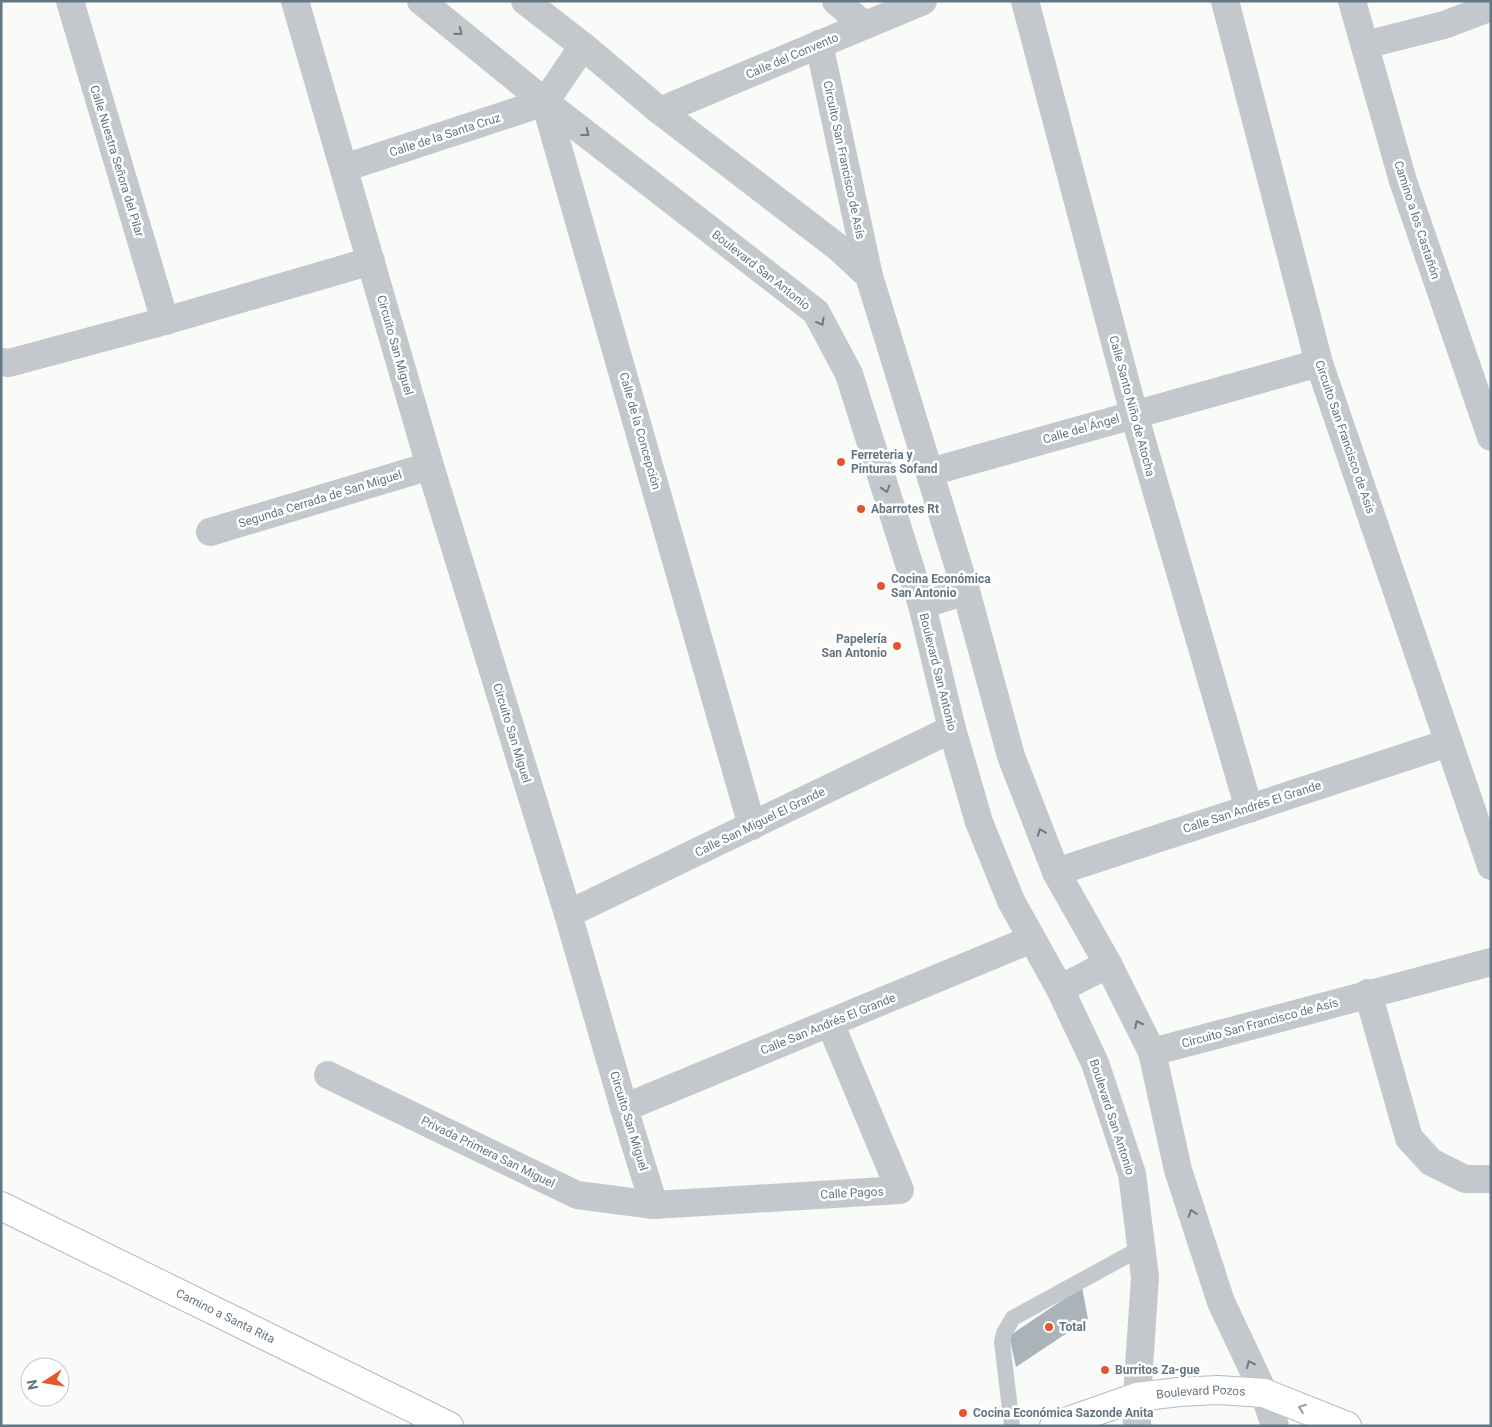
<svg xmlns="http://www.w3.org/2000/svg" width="1492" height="1427" font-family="Roboto,sans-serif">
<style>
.building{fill:#aab3b9}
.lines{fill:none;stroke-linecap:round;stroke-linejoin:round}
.secondary-casing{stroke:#b3babf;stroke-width:30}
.service{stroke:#c3c8cc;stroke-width:16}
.minor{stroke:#c3c8cc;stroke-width:28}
.tertiary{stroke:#c3c8cc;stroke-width:28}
.secondary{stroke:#fff;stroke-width:28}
.oneway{stroke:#6a7a87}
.oneway2{stroke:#939fa8}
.poi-dot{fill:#e4572e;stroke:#fff;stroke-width:2}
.labels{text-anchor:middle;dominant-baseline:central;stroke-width:5;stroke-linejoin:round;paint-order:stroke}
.street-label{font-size:12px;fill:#657683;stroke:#fff}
.poi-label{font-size:12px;font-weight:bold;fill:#657683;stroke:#fff;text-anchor:start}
</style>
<rect width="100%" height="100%" fill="#fafaf8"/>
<!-- building -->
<polygon class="building" points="1082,1287 1088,1319 1016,1367 1009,1336"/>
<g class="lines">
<!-- secondary casing -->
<g class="secondary-casing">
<g id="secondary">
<path id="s1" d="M1,1206L449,1426"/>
<path id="s2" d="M1054,1426L1137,1397L1179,1392L1218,1390L1264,1393L1347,1426"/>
</g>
</g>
<!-- service -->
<polyline class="service" points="1012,1426 1002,1342 1004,1333 1013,1318 1141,1248"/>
<!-- minor -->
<g class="minor">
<polyline points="70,1 165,321"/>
<polyline points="295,1 430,466 568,914 624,1108 654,1205"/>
<polyline points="836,1 864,25"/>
<polyline points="1025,1 1134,414 1249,809"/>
<polyline points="1225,1 1319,363 1491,866"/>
<polyline points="1352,1 1403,181 1491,437"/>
<polyline points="819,44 869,276"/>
<polyline points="1365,45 1444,25 1489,8 1491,6"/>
<polyline points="583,46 545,102 752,826"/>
<polyline points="660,111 923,1"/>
<polyline points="344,168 545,102"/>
<polyline points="1,362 9,363 165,321 371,261"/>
<polyline points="930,472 1319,363"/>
<polyline points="210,532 430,466"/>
<polyline points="1056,872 1448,743"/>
<polyline points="568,914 952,729"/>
<polyline points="1368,993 1409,1138 1431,1162 1465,1179 1491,1179"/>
<polyline points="1152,1052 1491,962"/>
<polyline points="328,1075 577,1195 654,1205 900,1190 830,1023"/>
<polyline points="624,1108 1032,939"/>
</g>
<!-- tertiary -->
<g class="tertiary">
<polyline points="421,1 545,102 816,312 849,374 922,605 952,729 979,822 1011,901 1060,989 1095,1063 1132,1174 1145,1277 1137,1397 1137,1426"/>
<polyline points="525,1 583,46 660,111 839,248 869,276 966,591 1011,756 1056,872 1108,964 1152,1052 1178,1170 1221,1302 1264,1393 1275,1426"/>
<polyline points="922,605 966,591"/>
<polyline points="1060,989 1108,964"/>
</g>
<!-- secondary -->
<use href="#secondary" class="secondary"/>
</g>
<!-- one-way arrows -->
<defs><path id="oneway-chevron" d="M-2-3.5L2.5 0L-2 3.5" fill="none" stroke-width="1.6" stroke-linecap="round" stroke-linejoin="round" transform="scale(1.25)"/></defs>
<g class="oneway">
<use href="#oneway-chevron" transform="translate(459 32) rotate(39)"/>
<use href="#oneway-chevron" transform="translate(586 133) rotate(38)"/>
<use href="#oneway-chevron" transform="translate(821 322) rotate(61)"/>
<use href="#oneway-chevron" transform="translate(886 489) rotate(73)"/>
<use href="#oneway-chevron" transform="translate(1041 832) rotate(-111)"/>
<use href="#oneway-chevron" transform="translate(1138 1024) rotate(-117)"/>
<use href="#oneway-chevron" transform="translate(1192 1213) rotate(-108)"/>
<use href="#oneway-chevron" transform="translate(1250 1364) rotate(-115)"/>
</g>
<use class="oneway2" href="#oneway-chevron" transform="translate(1302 1408) rotate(-159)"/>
<!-- markers -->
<g class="poi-dot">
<circle cx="841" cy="462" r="5"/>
<circle cx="861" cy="509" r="5"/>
<circle cx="881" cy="586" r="5"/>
<circle cx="897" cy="646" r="5"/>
<circle cx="1049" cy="1327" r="5"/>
<circle cx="1105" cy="1370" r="5"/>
<circle cx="963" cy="1413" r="5"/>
</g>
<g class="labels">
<!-- street labels -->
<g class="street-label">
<text transform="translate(792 56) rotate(-23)">Calle del Convento</text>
<text transform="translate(445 135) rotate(-18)">Calle de la Santa Cruz</text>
<text transform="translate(844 160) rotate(78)">Circuito San Francisco de Asís</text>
<text transform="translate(117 161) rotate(73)">Calle Nuestra Señora del Pilar</text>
<text transform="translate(1417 220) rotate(72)">Camino a los Castañón</text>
<text transform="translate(761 270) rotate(38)">Boulevard San Antonio</text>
<text transform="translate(395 345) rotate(74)">Circuito San Miguel</text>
<text transform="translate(1132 406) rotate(75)">Calle Santo Niño de Atocha</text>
<text transform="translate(1081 429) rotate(-16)">Calle del Ángel</text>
<text transform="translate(640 431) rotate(74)">Calle de la Concepción</text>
<text transform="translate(1345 437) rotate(71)">Circuito San Francisco de Asís</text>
<text transform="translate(320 499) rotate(-17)">Segunda Cerrada de San Miguel</text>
<text transform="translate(938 672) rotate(76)">Boulevard San Antonio</text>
<text transform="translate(512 733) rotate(73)">Circuito San Miguel</text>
<text transform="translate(1252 807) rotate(-18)">Calle San Andrés El Grande</text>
<text transform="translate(760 822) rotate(-26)">Calle San Miguel El Grande</text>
<text transform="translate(1260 1023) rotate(-15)">Circuito San Francisco de Asís</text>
<text transform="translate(828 1024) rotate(-22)">Calle San Andrés El Grande</text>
<text transform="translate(1112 1117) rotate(72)">Boulevard San Antonio</text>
<text transform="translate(629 1121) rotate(73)">Circuito San Miguel</text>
<text transform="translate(488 1152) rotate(26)">Privada Primera San Miguel</text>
<text transform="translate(852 1193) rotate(-3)">Calle Pagos</text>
<text stroke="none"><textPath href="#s1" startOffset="250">Camino a Santa Rita</textPath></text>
<text stroke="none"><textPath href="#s2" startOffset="152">Boulevard Pozos</textPath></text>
</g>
<!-- poi labels -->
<g class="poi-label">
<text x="851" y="455">Ferreteria y<tspan x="851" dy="14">Pinturas Sofand</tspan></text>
<text x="871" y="509">Abarrotes Rt</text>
<text x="891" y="579">Cocina Económica<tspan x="891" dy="14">San Antonio</tspan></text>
<text x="887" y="639" text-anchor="end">Papelería<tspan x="887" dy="14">San Antonio</tspan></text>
<text x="1059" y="1327">Total</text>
<text x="1115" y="1370">Burritos Za-gue</text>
<text x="973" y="1413">Cocina Económica Sazonde Anita</text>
</g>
</g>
<!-- border -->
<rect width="1492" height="1427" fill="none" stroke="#657683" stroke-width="5"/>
<!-- north arrow -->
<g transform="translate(45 1382) rotate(258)"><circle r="24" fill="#ffffff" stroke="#c1c8cd"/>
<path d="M0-4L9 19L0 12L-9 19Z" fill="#e4572e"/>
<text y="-8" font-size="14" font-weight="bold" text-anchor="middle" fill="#657683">N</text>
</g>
</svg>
